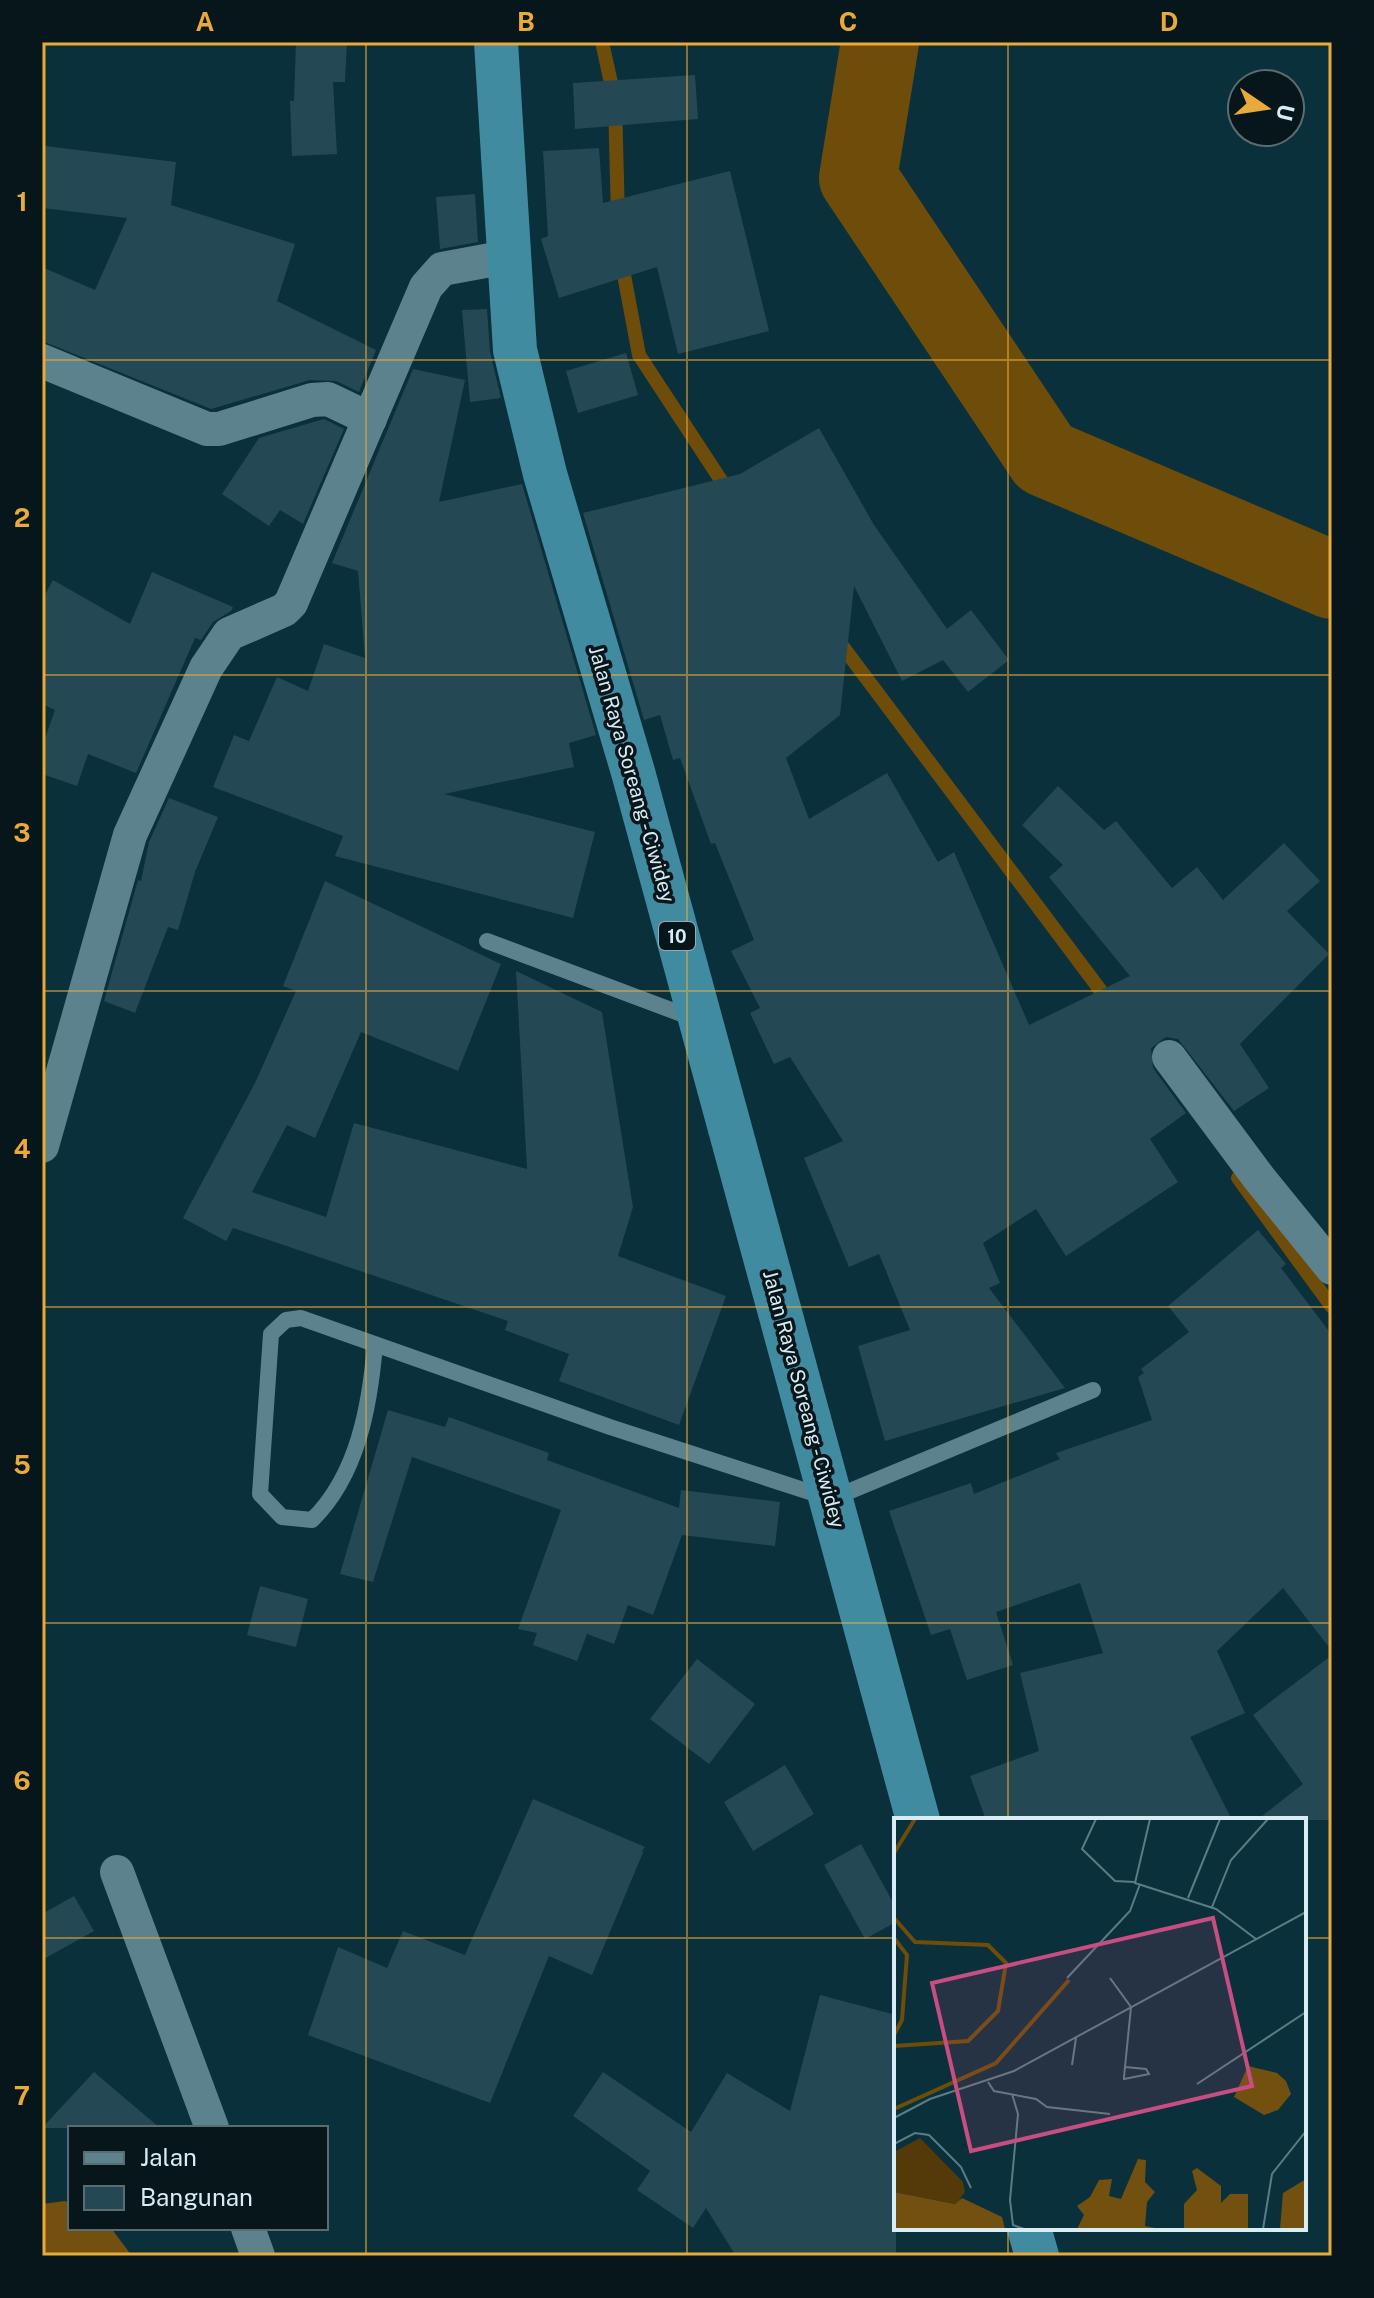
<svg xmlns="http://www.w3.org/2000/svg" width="1374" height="2298" font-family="'Public Sans',sans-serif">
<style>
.forest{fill:#725010}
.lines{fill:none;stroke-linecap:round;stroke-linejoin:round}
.stream{stroke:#6e4c09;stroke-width:14}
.river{stroke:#6e4c09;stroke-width:78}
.building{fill:#244954}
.service{stroke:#5c828e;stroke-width:16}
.minor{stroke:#5c828e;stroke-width:34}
.trunk{stroke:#408ba0;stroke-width:44}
.grid{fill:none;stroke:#eaaa39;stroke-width:2;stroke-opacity:0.55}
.labels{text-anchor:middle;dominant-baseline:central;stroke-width:7;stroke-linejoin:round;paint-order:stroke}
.shield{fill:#07161b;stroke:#99acb2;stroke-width:2}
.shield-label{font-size:18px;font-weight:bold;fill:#d8edf3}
.street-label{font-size:20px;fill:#d8edf3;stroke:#07161b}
.inset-river{fill:none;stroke:#6e4c09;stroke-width:4}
.inset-road{fill:none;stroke:#5c7c85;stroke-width:2}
.view{fill:#c84d81;fill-opacity:0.15;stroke:#c84d81;stroke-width:4}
.inset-edge{fill:none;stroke:#d8edf3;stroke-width:4}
.neatline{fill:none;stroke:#eaaa39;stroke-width:3}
.grid-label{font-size:26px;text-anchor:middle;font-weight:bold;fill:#eaaa39}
</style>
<rect width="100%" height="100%" fill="#09303b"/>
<!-- forest -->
<polygon class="forest" points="65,2201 70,2203 70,2228 111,2228 132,2256 42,2256 42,2204"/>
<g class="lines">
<!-- stream -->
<g class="stream">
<polyline points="602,42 615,101 618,219"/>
<polyline points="621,259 639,355 730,494"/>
<polyline points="837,639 1110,1003"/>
<polyline points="1238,1178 1332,1307"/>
</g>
<!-- river -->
<polyline class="river" points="880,42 858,178 1045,458 1332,580"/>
</g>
<!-- building -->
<g class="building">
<polygon points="296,42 347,42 345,82 333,82 337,154 292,156 290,101 294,101"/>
<polygon points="695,75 698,119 575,129 573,83"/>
<polygon points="45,146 176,162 171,205 295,244 277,301 376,350 359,392 336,381 310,380 211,409 42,341 42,267 95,290 127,218 42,208"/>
<polygon points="599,148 603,203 730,171 769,331 678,354 657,267 559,298 541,239 548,236 543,151"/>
<polygon points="475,194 478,242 440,249 436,197"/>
<polygon points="487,309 490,352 501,398 470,402 462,310"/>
<polygon points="626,353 638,395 578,413 566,371"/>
<polygon points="413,369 465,380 439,502 522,484 596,735 569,743 574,767 444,794 595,832 573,918 335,856 343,836 213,787 234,735 249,741 277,677 308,691 324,644 365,658 358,571 332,563"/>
<polygon points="324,419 344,429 303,524 280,510 269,526 222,494 259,438"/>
<polygon points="819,428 874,525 947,629 971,610 1009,660 968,692 943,660 902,681 854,586 840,715 786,758 809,819 887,773 938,862 954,852 1029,1025 1130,976 1049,877 1063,865 1022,825 1058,786 1104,830 1116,821 1172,888 1197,867 1223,900 1284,843 1320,881 1287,911 1329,954 1240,1044 1269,1088 1234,1111 1178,1039 1166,1037 1151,1048 1153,1068 1186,1113 1150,1139 1178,1182 1066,1256 1036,1209 983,1243 1000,1283 989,1288 1065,1388 885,1441 858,1346 910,1330 879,1254 849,1267 804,1158 843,1141 790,1057 774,1064 750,1013 760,1008 731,951 754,940 715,843 711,844 680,758 673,760 660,715 644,720 583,513 740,474"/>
<polygon points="152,572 233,607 231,611 213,622 201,640 195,638 136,773 88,754 77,786 42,774 42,747 55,710 42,704 42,600 53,580 130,624"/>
<polygon points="169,798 218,817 195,872 178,930 168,927 135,1013 104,1001 138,880 141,881 149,842"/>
<polygon points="325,881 501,964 458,1071 361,1032 315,1138 287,1125 252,1192 326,1217 354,1123 527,1169 516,971 602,1012 633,1207 618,1256 726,1296 679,1425 559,1381 569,1354 505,1330 508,1321 233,1228 226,1241 183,1218 255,1083 296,991 283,986"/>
<polygon points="1258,1230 1286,1264 1281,1268 1332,1335 1332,1651 1283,1588 1217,1651 1245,1713 1190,1737 1232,1820 986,1820 970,1776 1039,1751 1020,1673 1103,1653 1080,1583 996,1612 1013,1665 967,1680 950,1629 931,1635 889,1511 971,1483 974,1494 1060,1459 1056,1453 1152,1420 1138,1377 1144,1373 1141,1369 1189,1332 1168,1306"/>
<polygon points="388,1410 445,1427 449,1417 549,1453 547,1460 679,1508 681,1490 780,1502 775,1546 682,1535 653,1615 628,1605 614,1644 587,1634 577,1661 533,1645 537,1633 518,1629 561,1510 412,1457 373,1582 340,1574"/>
<polygon points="260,1586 308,1599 296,1647 247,1635"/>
<polygon points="1332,1655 1332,1825 1329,1820 1257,1820 1303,1784 1253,1715"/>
<polygon points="697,1659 755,1704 709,1764 650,1719"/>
<polygon points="785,1765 814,1814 753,1851 724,1802"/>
<polygon points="533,1799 645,1847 640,1853 644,1850 592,1975 549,1956 490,2103 308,2035 338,1947 387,1968 403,1931 465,1955"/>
<polygon points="861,1844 896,1908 896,1922 865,1939 824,1865"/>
<polygon points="74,1896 94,1931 42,1960 42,1914"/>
<polygon points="820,1995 896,2015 896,2256 736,2256 706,2208 693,2228 637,2190 650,2171 573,2116 603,2072 691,2132 727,2073 790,2111"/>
<polygon points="94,2072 160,2128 42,2128"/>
</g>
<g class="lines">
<!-- service -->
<g class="service">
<polyline points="487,941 695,1019"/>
<path d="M375,1344C370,1405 358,1475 312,1520L282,1517L260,1494L271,1334L286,1320L301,1318L610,1427L831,1499L1093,1390"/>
</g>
<!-- minor -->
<g class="minor">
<polyline points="42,361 207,429 219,429 312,400 328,399 370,419"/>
<polyline points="1169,1057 1259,1178 1332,1268"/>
<polyline points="42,1146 130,835 206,668 229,634 284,610 291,603 426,287 442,269 512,256"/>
<polyline points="117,1872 212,2128"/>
<polyline points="248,2228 258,2256"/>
</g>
<!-- trunk -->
<g class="trunk">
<polyline points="496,42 515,350 545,474 633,772 918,1820"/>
<polyline points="1029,2228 1037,2256"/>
</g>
</g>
<!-- grid -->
<path class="grid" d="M366,42V2256M687,42V2256M1008,42V1820M42,360H1332M42,675H1332M42,991H1332M42,1307H1332M42,1623H1332M42,1938H896M1304,1938H1332M1008,2228V2256"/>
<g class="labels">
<!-- shield labels -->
<rect class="shield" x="659" y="922" width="36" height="28" rx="6"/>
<g class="shield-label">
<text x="677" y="936">10</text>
</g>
<!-- street labels -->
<g class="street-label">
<text transform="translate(632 774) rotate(74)">Jalan Raya Soreang - Ciwidey</text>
<text transform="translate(804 1399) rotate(75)">Jalan Raya Soreang - Ciwidey</text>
</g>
</g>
<!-- overview -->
<g transform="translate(894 1818)">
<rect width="412" height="412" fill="#09303b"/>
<path d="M26,320L69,364L71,374L62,386L0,374V334Z" fill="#553a09"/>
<path d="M354,248L383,255L392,263L397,276L384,292L370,297L340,279ZM244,341L252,342L251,364L261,374L253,384L251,408L266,411H183L190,397L183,388L196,379L205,362L218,361L215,378L227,381ZM303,350L327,368V385L336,376H354V411H290V386L303,372L298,353ZM412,361V411H386L389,375ZM0,374L61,386L68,380L108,399L111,411H0Z" fill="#725010"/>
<path class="inset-river" d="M0,54V35L21,1M0,100L21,124L94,127L112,145L104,193L74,223L0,228M0,120L13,137L8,202L0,217M0,291L102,245L175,162"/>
<path class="inset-road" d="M202,1L188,31L221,63L241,64M256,1L241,65L322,91L362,121M294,80L326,1M318,89L337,42L374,1M173,160L236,93L246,66M216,160L237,189L230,259V261L255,256L252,251L231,249M178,247L182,220M94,264L100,273L142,281L153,289L216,296M303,266L412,194M118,276L124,296L116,382L119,407L130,411M0,300L36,281L120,253L412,94M0,326L21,315L35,317L67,349L77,370M369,411L378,356L412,313"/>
<path class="view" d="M319,100L358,268L77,333L38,165Z"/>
<rect width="412" height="412" class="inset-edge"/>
</g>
<!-- border -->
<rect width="1374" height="2298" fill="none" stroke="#07161b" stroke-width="88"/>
<!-- legend -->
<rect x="68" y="2126" width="260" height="104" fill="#07161b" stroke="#5b6c71" stroke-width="2"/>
<rect x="84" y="2152" width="40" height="12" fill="#5c828e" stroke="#5b6c71" stroke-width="2"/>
<text x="140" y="2166" font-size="24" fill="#d8edf3">Jalan</text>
<rect x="84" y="2186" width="40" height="24" fill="#244954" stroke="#5b6c71" stroke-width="2"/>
<text x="140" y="2206" font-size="24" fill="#d8edf3">Bangunan</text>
<!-- north arrow -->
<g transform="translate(1266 108) rotate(103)"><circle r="38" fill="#07161b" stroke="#5b6c71" stroke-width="2"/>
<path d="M0-6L14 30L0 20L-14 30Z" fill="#eaaa39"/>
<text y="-12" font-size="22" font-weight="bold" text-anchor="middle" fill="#d8edf3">U</text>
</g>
<rect x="44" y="44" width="1286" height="2210" class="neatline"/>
<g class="grid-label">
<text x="205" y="31">A</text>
<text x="526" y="31">B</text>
<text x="848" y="31">C</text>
<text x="1169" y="31">D</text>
<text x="22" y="211">1</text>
<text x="22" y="527">2</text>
<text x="22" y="842">3</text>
<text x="22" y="1158">4</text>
<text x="22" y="1474">5</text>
<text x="22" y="1790">6</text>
<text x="22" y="2105">7</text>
</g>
</svg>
